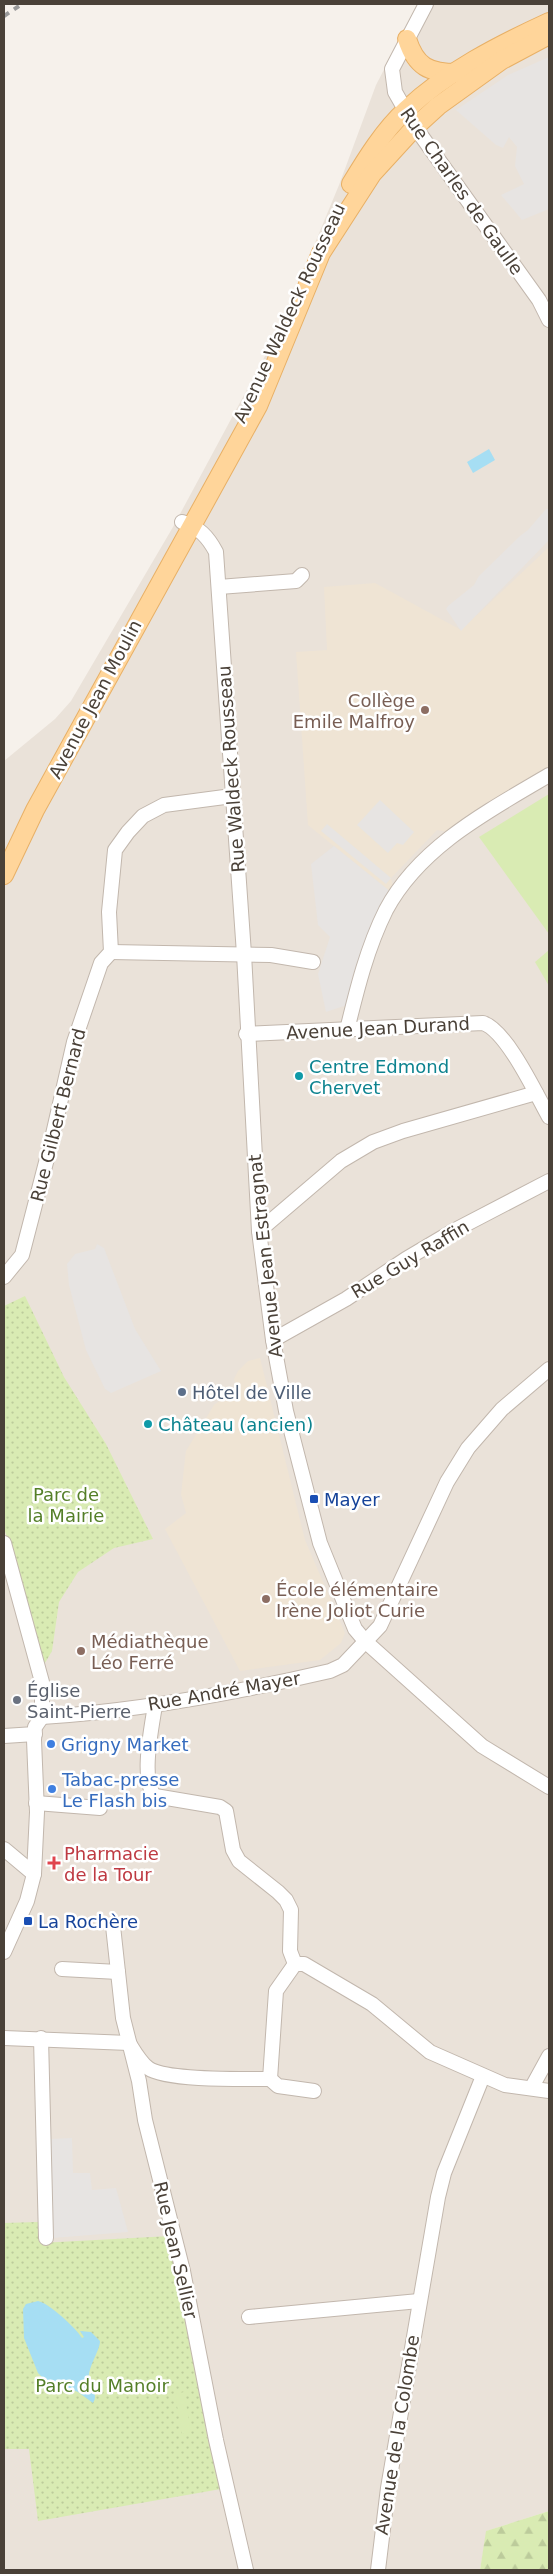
<svg xmlns="http://www.w3.org/2000/svg" width="553" height="2574" font-family="'DejaVu Sans',sans-serif">
<style>
.residential{fill:#eae2d9}
.education{fill:#efe4d4}
.forest{fill:url(#forest-firs)}
.park{fill:url(#park-dots)}
.pitch{fill:#d9ebb3}
.parking{fill:#e7e4e2}
.water{fill:#a6def3}
.lines{fill:none;stroke-linecap:round;stroke-linejoin:round}
.minor-casing{stroke:#c2b7ad;stroke-width:16}
.major-casing{stroke:#e8b066;stroke-width:20}
.minor{stroke:#fff;stroke-width:14}
.major{stroke:#ffd59a;stroke-width:18}
.rail{stroke:#999;stroke-width:4;stroke-dasharray:6 6;stroke-linecap:butt}
.education-dot{fill:#8d6e63;stroke:#fff;stroke-width:2}
.culture-dot{fill:#0f9aa8;stroke:#fff;stroke-width:2}
.service-dot{fill:#5c6f8a;stroke:#fff;stroke-width:2}
.transit-dot{fill:#1a4fb4;stroke:#fff;stroke-width:2}
.worship-dot{fill:#6b7280;stroke:#fff;stroke-width:2}
.shop-dot{fill:#3f7fe0;stroke:#fff;stroke-width:2}
.health-dot{fill:#e0444e;stroke:#fff;stroke-width:2}
.labels{text-anchor:middle;dominant-baseline:central;stroke-width:5;stroke-linejoin:round;paint-order:stroke}
.street-label{font-size:18px;fill:#4a4138;stroke:#fff}
.education-label{font-size:18px;fill:#785e54;stroke:#fff;text-anchor:start}
.culture-label{font-size:18px;fill:#0d838f;stroke:#fff;text-anchor:start}
.service-label{font-size:18px;fill:#4e5e75;stroke:#fff;text-anchor:start}
.park-label{font-size:18px;fill:#547f28;stroke:#fff}
.transit-label{font-size:18px;fill:#164399;stroke:#fff;text-anchor:start}
.worship-label{font-size:18px;fill:#5b616d;stroke:#fff;text-anchor:start}
.shop-label{font-size:18px;fill:#366cbe;stroke:#fff;text-anchor:start}
.health-label{font-size:18px;fill:#be3a42;stroke:#fff;text-anchor:start}
</style>
<defs>
<pattern id="forest-firs" width="22" height="20" patternUnits="userSpaceOnUse" patternTransform="scale(1.25)"><rect width="22" height="20" fill="#d9ebb3"/><path d="M5 1l3.5 6h-7zM16 11l3.5 6h-7z" fill="#bccb9b"/></pattern>
<pattern id="park-dots" width="8" height="8" patternUnits="userSpaceOnUse" patternTransform="scale(1.25)"><rect width="8" height="8" fill="#d9ebb3"/><path d="M2 2h.1M6 6h.1" fill="none" stroke="#bccb9b" stroke-width="1.8" stroke-linecap="round"/></pattern>
</defs>
<rect width="100%" height="100%" fill="#f6f1eb"/>
<!-- residential -->
<polygon class="residential" points="418,4 549,4 549,2511 487,2531 480,2570 4,2570 4,761 55,719 71,701 173,527 279,330 339,185 376,85"/>
<!-- education -->
<g class="education">
<polygon points="549,547 549,768 447,832 437,830 391,878 393,887 389,891 308,825 296,652 327,650 324,587 375,583 461,630"/>
<polygon points="260,1358 305,1540 345,1633 341,1643 320,1660 240,1671 165,1529 186,1513 181,1494 186,1451 214,1405 237,1389 234,1379 238,1371 248,1361"/>
</g>
<!-- forest -->
<polygon class="forest" points="549,2511 549,2570 480,2570 486,2531"/>
<!-- park -->
<g class="park">
<polygon points="25,1296 64,1377 106,1444 153,1539 114,1548 78,1572 59,1602 52,1651 42,1668 33,1623 4,1528 4,1306"/>
<polygon points="38,2222 40,2243 170,2236 221,2489 38,2521 29,2449 4,2449 4,2223"/>
</g>
<!-- pitch -->
<g class="pitch">
<polygon points="549,794 549,934 479,837"/>
<polygon points="549,950 549,986 535,962"/>
<polygon points="184,2392 191,2432 182,2434 175,2394"/>
</g>
<!-- parking -->
<g class="parking">
<polygon points="549,57 549,209 522,220 501,195 524,184 515,166 517,147 509,137 503,148 496,145 456,110 508,75"/>
<polygon points="546,509 549,509 549,540 461,631 446,609 448,606 474,585 479,576 520,536 528,530"/>
<polygon points="380,800 414,832 403,845 397,843 388,853 357,825"/>
<polygon points="327,824 391,878 386,884 321,831"/>
<polygon points="334,846 396,896 353,1003 326,1012 318,974 330,937 318,925 311,864"/>
<polygon points="97,1244 104,1248 135,1329 161,1371 111,1393 105,1389 86,1350 69,1285 67,1264 75,1254 95,1249"/>
<polygon points="72,2138 73,2173 90,2173 92,2190 116,2188 128,2232 52,2238 49,2139"/>
</g>
<!-- water -->
<g class="water">
<polygon points="489,449 495,460 473,473 467,462"/>
<path d="M38,2301C49,2303 76,2328 82,2338L84,2337L80,2331L91,2332L100,2341C100,2351 87,2368 89,2380C90,2388 99,2394 93,2403L78,2392L44,2379L38,2373L24,2338L23,2309L26,2304Z"/>
</g>
<g class="lines">
<!-- minor casing -->
<g class="minor-casing">
<g id="minor">
<polyline points="426,4 392,69 395,92 415,127 539,300 549,320"/>
<path d="M182,522C199,527 208,537 216,552L244,954L259,1231L273,1340L286,1411L320,1543L355,1629L366,1642L482,1746L549,1787"/>
<polyline points="219,587 296,581 302,575"/>
<polyline points="111,952 271,955 313,962"/>
<path d="M347,1030C357,989 367,948 386,910C420,846 490,810 549,775"/>
<path d="M246,1034L483,1023C507,1031 536,1094 549,1117"/>
<polyline points="259,1231 341,1161 373,1142 403,1131 536,1093"/>
<polyline points="4,1277 22,1255 51,1143 74,1042 101,963 111,952 109,912 115,850 128,832 143,816 164,805 232,796"/>
<polyline points="273,1340 346,1299 406,1259 455,1230 549,1181"/>
<polyline points="4,1543 42,1682 42,1717"/>
<path d="M155,1705C152,1726 140,1781 155,1796L220,1807L226,1811L233,1850L239,1861L278,1892L286,1900L291,1910L290,1951L295,1964"/>
<path d="M42,1717C139,1711 235,1693 330,1671L343,1665L380,1626L447,1482L468,1448L502,1409L549,1369"/>
<polyline points="4,1736 35,1734"/>
<polyline points="36,1803 100,1808"/>
<polyline points="4,1849 34,1874"/>
<polyline points="113,1926 123,2018 139,2081 145,2120 183,2271 216,2440 246,2570"/>
<polyline points="4,1952 27,1901 34,1874 37,1812 34,1740 35,1727 42,1717"/>
<polyline points="295,1964 304,1964 372,2004 430,2052 505,2085 549,2091"/>
<polyline points="62,1969 118,1972"/>
<path d="M4,2038L129,2043C134,2051 140,2062 148,2068C166,2081 245,2079 270,2079L276,1991L295,1964"/>
<polyline points="41,2038 46,2238"/>
<polyline points="270,2079 278,2086 314,2091"/>
<polyline points="532,2087 549,2056"/>
<polyline points="249,2317 419,2301"/>
<polyline points="378,2570 388,2488 438,2197 444,2173 483,2076"/>
</g>
</g>
<!-- major casing -->
<g class="major-casing">
<g id="major">
<path d="M407,39C416,67 429,73 457,73"/>
<path d="M351,184C366,159 384,130 406,110C446,72 499,45 549,22"/>
<polyline points="4,875 35,810 258,406 321,253 372,174 415,127 438,106 502,60 549,35"/>
</g>
</g>
<!-- minor -->
<use href="#minor" class="minor"/>
<!-- major -->
<use href="#major" class="major"/>
<!-- rail -->
<polyline class="rail" points="4,16 22,4"/>
</g>
<!-- markers -->
<g class="education-dot">
<circle cx="425" cy="710" r="5"/>
<circle cx="266" cy="1599" r="5"/>
<circle cx="81" cy="1651" r="5"/>
</g>
<g class="culture-dot">
<circle cx="299" cy="1076" r="5"/>
<circle cx="148" cy="1424" r="5"/>
</g>
<circle class="service-dot" cx="182" cy="1392" r="5"/>
<g class="transit-dot">
<rect x="309" y="1494" width="10" height="10" rx="2.5"/>
<rect x="23" y="1916" width="10" height="10" rx="2.5"/>
</g>
<circle class="worship-dot" cx="17" cy="1700" r="5"/>
<g class="shop-dot">
<circle cx="51" cy="1744" r="5"/>
<circle cx="52" cy="1789" r="5"/>
</g>
<path class="health-dot" d="M51.5 1855.5h5v5h5v5h-5v5h-5v-5h-5v-5h5z"/>
<g class="labels">
<!-- street labels -->
<g class="street-label">
<text transform="translate(462 191) rotate(55)">Rue Charles de Gaulle</text>
<text transform="translate(289 313) rotate(-65)">Avenue Waldeck Rousseau</text>
<text transform="translate(95 699) rotate(-62)">Avenue Jean Moulin</text>
<text transform="translate(231 769) rotate(-94)">Rue Waldeck Rousseau</text>
<text transform="translate(378 1028) rotate(-3)">Avenue Jean Durand</text>
<text transform="translate(58 1115) rotate(-76)">Rue Gilbert Bernard</text>
<text transform="translate(265 1256) rotate(-96)">Avenue Jean Estragnat</text>
<text transform="translate(410 1259) rotate(-31)">Rue Guy Raffin</text>
<text transform="translate(224 1691) rotate(-10)">Rue André Mayer</text>
<text transform="translate(176 2250) rotate(77)">Rue Jean Sellier</text>
<text transform="translate(397 2435) rotate(-81)">Avenue de la Colombe</text>
</g>
<!-- education labels -->
<g class="education-label">
<text x="415" y="700" text-anchor="end">Collège<tspan x="415" dy="21">Emile Malfroy</tspan></text>
<text x="276" y="1589">École élémentaire<tspan x="276" dy="21">Irène Joliot Curie</tspan></text>
<text x="91" y="1641">Médiathèque<tspan x="91" dy="21">Léo Ferré</tspan></text>
</g>
<!-- culture labels -->
<g class="culture-label">
<text x="309" y="1066">Centre Edmond<tspan x="309" dy="21">Chervet</tspan></text>
<text x="158" y="1424">Château (ancien)</text>
</g>
<!-- service labels -->
<g class="service-label">
<text x="192" y="1392">Hôtel de Ville</text>
</g>
<!-- park labels -->
<g class="park-label">
<text x="66" y="1494">Parc de<tspan x="66" dy="21">la Mairie</tspan></text>
<text x="102" y="2385">Parc du Manoir</text>
</g>
<!-- transit labels -->
<g class="transit-label">
<text x="324" y="1499">Mayer</text>
<text x="38" y="1921">La Rochère</text>
</g>
<!-- worship labels -->
<g class="worship-label">
<text x="27" y="1690">Église<tspan x="27" dy="21">Saint-Pierre</tspan></text>
</g>
<!-- shop labels -->
<g class="shop-label">
<text x="61" y="1744">Grigny Market</text>
<text x="62" y="1779">Tabac-presse<tspan x="62" dy="21">Le Flash bis</tspan></text>
</g>
<!-- health labels -->
<g class="health-label">
<text x="64" y="1853">Pharmacie<tspan x="64" dy="21">de la Tour</tspan></text>
</g>
</g>
<!-- border -->
<rect width="553" height="2574" fill="none" stroke="#4a4138" stroke-width="10"/>
</svg>
